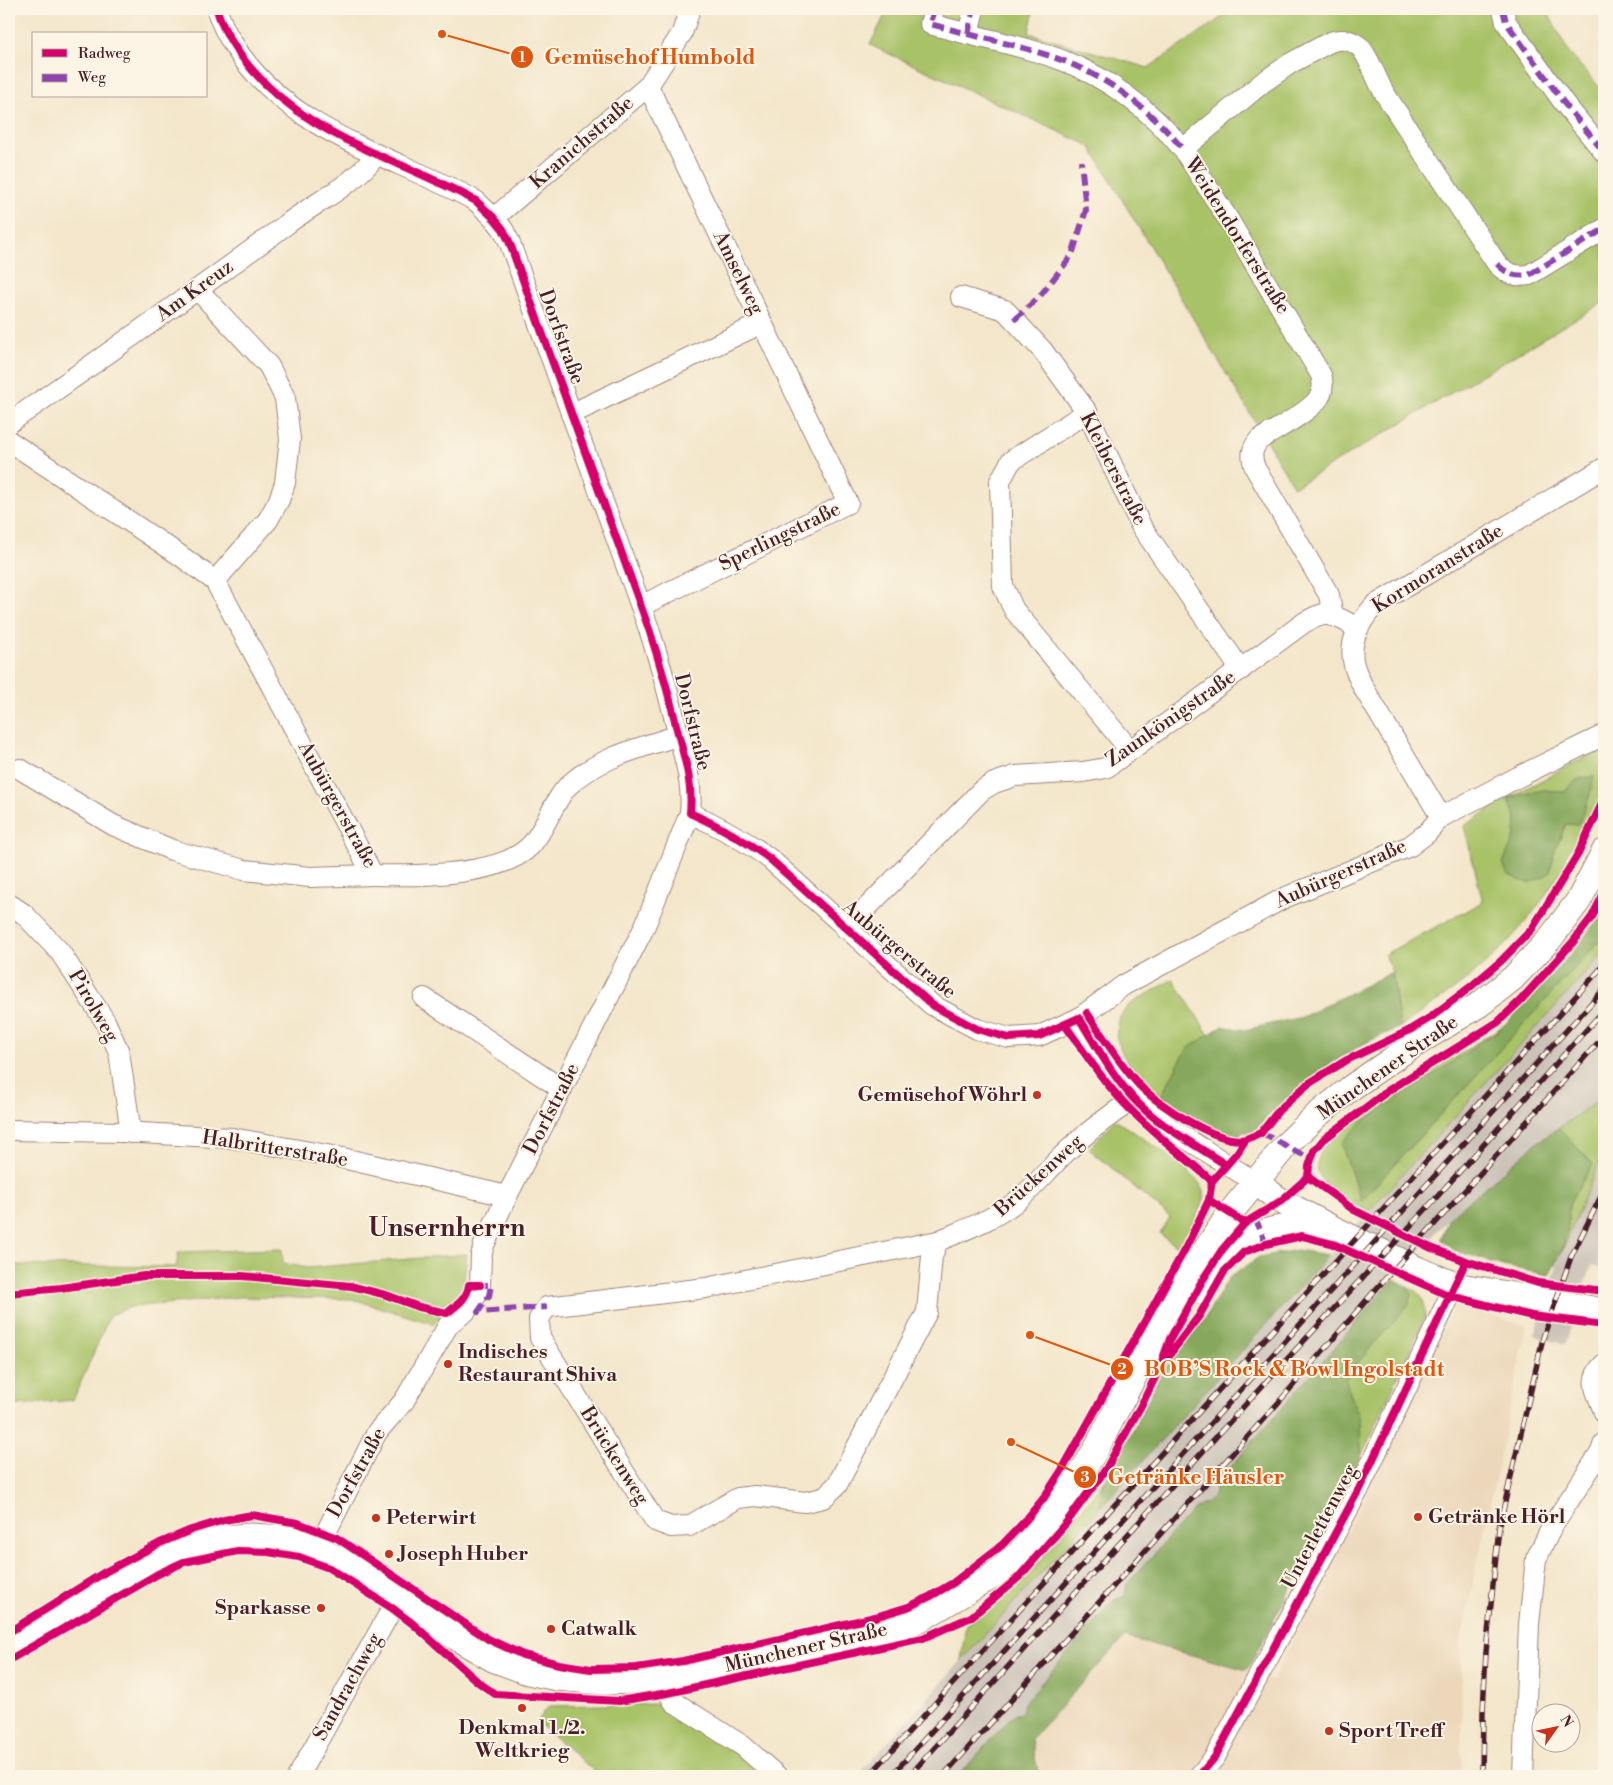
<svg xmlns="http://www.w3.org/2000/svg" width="1613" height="1785" font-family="'Libre Bodoni',serif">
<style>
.built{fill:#ecd7ba}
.industrial{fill:#cbc2b8}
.green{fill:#a8c268;stroke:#79704a;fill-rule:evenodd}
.forest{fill:#86a85c;stroke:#686444}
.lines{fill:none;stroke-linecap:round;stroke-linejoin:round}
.minor-casing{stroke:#9e827a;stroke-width:22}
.major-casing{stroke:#9e827a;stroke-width:27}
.minor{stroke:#fff;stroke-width:20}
.major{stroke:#fff;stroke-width:25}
.rail-casing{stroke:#4a1f2b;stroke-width:5.5}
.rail{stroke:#fcf5e5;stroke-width:4;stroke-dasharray:11;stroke-linecap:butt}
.quiet{stroke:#8e44ad;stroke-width:6;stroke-dasharray:12 6;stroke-linecap:butt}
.cycleway-casing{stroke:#fcf5e5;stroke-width:11}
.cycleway{stroke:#d6006c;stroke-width:8}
.poi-dot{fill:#c8321e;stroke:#fcf5e5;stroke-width:2}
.labels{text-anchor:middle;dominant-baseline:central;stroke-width:4;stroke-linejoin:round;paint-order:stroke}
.street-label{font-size:20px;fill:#4a1f2b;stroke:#fcf5e5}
.poi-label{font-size:20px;font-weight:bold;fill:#4a1f2b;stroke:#fcf5e5;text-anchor:start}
.district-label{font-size:25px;font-weight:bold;fill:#4a1f2b;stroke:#fcf5e5}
.leader{fill:none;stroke:#e0560e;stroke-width:2}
.callout-dot{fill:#e0560e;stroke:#fcf5e5;stroke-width:2}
.mark-label{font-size:15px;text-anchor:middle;font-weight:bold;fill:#fff}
.callout-label{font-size:21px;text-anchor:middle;font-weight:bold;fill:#e0560e;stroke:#fcf5e5;stroke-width:4;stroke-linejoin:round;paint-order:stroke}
</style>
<rect width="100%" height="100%" fill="#fcf5e5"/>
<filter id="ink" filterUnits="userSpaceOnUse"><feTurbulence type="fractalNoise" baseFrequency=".02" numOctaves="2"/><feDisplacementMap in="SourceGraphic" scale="10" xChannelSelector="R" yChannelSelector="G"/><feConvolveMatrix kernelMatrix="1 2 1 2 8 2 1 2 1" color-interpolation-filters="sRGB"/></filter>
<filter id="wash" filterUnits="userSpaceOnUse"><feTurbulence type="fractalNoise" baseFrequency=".0096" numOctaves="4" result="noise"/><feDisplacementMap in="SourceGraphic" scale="20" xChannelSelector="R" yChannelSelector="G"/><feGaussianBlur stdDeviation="1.12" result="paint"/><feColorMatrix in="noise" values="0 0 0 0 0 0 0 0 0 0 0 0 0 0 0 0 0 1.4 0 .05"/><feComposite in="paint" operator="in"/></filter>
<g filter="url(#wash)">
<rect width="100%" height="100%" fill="#f3e6ca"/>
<!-- built -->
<polygon class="built" points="1455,1305 1527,1326 1461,1641 1462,1776 1039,1776 1031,1739 1125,1637 1247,1670 1272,1681 1367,1492"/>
<!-- industrial -->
<g class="industrial">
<polygon points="1604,953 1604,1096 1539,1141 1449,1218 1383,1291 1216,1484 1216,1492 1206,1505 1195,1508 1127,1584 1125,1597 1114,1600 1024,1703 1023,1713 1013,1715 958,1776 857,1776"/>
<polygon points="1604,1150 1604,1269 1592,1265 1565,1345 1534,1335 1561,1254"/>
</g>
<!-- green -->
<g class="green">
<polygon points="888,9 1034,9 1029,33 1148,68 1234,9 1546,9 1569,53 1604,92 1604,302 1294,487 1090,146 870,45"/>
<path d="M1604,747C1604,759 1606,773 1604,785C1602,800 1586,830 1578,843C1556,882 1531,919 1500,950C1470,980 1435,1003 1400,1027L1392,972L1385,954L1483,902L1464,826L1508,798ZM1578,779V825L1566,824L1554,853L1550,873L1503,863L1515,836L1516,818L1508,798L1544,790L1564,793Z"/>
<path d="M1604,936V953L1369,1211C1351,1203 1317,1187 1317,1165C1317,1161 1321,1151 1323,1148C1333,1136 1353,1124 1366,1115C1410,1084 1457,1055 1503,1026L1457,1059L1362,1122L1341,1143L1361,1200Z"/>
<polygon points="1173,979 1209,1035 1187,1049 1161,1096 1141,1078 1123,1055 1116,1036 1120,1017 1129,1005"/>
<polygon points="1604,1096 1604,1150 1561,1254 1568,1226 1569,1203 1593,1164 1559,1128"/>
<path d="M1115,1120C1134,1133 1199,1171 1204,1192C1207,1207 1186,1234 1178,1247L1160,1234L1170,1217L1089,1149Z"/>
<polygon points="282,1249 283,1263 307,1268 467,1254 462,1297 434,1324 352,1299 240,1297 131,1307 110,1315 73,1400 9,1406 9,1265 176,1267 179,1252"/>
<path d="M1407,1286C1423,1295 1425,1299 1425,1317L1361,1457L1360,1419L1345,1380L1354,1367L1412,1294Z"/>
<path d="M1103,1481L1100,1508L961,1661L966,1624C1023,1591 1064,1533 1103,1481Z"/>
<polygon points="661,1704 741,1752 765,1776 600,1776 537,1722 549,1706"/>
</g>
<!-- forest -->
<g class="forest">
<path d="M1594,776L1589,798L1578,825L1566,824L1554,853L1550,873C1530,885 1528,885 1507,874L1503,863L1515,836L1516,818L1508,798L1544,790L1564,792L1578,779Z"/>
<polygon points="1604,909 1604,936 1361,1201 1341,1143 1362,1122 1457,1059 1501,1028 1527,1002 1579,945"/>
<path d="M1392,972L1400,1027C1388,1033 1374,1038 1362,1045C1322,1067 1283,1097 1254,1132H1243L1239,1137C1217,1137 1180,1109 1161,1096L1187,1049L1222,1026L1244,1030L1302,1017Z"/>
<polygon points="1559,1128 1593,1164 1569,1203 1568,1226 1561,1254 1549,1275 1503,1266 1454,1250 1441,1239 1449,1218 1539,1141"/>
<polygon points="1297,1250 1329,1255 1100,1508 1103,1481 1130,1436 1163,1370 1204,1320 1229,1278 1259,1257"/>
<path d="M1394,1279L1407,1286L1412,1294L1409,1304L1354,1367L1345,1380L1360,1419L1361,1457L1247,1670L1125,1637L1031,1739L1039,1776H958L1013,1715L1022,1713L1024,1703L1114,1600L1125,1596L1127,1584L1195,1508C1208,1504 1216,1498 1216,1484Z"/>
</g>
</g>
<g filter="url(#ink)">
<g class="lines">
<!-- minor casing -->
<g class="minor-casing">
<g id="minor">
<path d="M217,9C221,26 231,42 241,56C301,137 393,155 476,201L494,218L503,229L509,241L649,629C660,663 670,698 678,733C685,760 693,784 690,813L644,928L507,1196L484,1245L481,1256L480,1285L477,1294L466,1311L449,1324L404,1401L377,1432L318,1548"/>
<polyline points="934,9 930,24 968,34 974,9"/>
<polyline points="1503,9 1506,22 1564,103 1604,152"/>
<path d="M968,34C1000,42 1033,49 1064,61C1112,80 1150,110 1183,149"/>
<polyline points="494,218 648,86 682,33 690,9"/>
<polyline points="198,290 269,366 285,398 290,439 285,483 279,500 268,520 215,581"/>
<polyline points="961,297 1005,310 1043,351 1087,412 1141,526 1241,670"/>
<polyline points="1087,412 1011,461 1000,481 1003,586 1014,610 1130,750"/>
<polyline points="571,414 762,323 648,86"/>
<path d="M9,423C102,358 195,292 287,224C317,201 353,186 376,155"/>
<path d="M9,441L178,554L215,581L373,875C414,876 500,877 530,846C545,831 554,799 569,785C599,757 641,748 679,735"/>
<polyline points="641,606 848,503 762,323"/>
<path d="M1333,616L1329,595L1255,468C1251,457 1251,449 1259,440C1274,430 1315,410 1321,394C1323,388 1323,381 1321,375L1230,222L1183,149L1262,83L1291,63L1328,43C1339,38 1351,39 1360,47C1369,56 1377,82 1385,94C1422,151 1460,208 1497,264C1507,274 1515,277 1529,275L1604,229"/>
<polyline points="20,769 113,825 172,850 244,870 310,877 373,875"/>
<path d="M690,813C719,826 745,840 770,859L932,1005L977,1029L1009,1038L1039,1036L1079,1018L1124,985L1284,898L1410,846L1427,833L1441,817L1522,775L1604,735"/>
<path d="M1441,817L1363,687C1360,680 1356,673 1354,665C1348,642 1360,621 1375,605L1604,468"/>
<polyline points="9,904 24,914 60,952 105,1021 119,1052 131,1133"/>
<path d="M846,929L981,791L994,783L1015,776L1083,772L1106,768L1305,622C1310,620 1315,616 1320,615C1334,613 1347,622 1358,629"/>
<polyline points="424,998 562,1089"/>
<polyline points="1079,1018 1111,1071 1134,1099 1165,1125 1255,1182"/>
<polyline points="9,1130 122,1132 232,1138 338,1157 507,1196"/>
<path d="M938,1241L706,1288L547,1307L539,1319L540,1338L655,1521L671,1527L689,1526L738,1498L755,1496L805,1502L823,1498L837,1485L927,1312L932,1256L938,1241C964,1230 990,1221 1013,1204C1032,1190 1046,1172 1062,1156C1084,1134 1108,1116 1134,1099"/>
<path d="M1604,1364C1586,1381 1598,1393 1604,1412"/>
<polyline points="661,1680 674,1702 743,1746 777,1776"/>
<polyline points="298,1776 398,1598"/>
<polyline points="1199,1776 1215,1757 1359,1489 1455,1285"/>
<polyline points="1523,1776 1529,1624 1536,1559 1554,1523 1601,1452 1604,1443"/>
</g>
</g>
<!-- major casing -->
<g class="major-casing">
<g id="major">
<polyline points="1255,1182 1281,1201 1334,1229 1415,1268 1455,1285 1604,1311"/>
<path d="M1200,1291C1205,1283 1209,1275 1214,1267C1241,1231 1283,1223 1326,1228"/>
<polyline points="9,1648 74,1607 167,1554 192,1545 222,1538 251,1536 285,1538 318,1548 377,1583 455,1637 493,1659 528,1672 557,1678 605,1682 661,1680 884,1633 922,1618 991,1577 1021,1552 1050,1517 1076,1482 1096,1449 1151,1344 1201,1257 1230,1213 1286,1145 1316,1116 1352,1087 1406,1050 1480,1004 1513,978 1549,940 1579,900 1604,852"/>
</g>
</g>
<!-- minor -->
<use href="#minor" class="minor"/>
<!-- major -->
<use href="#major" class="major"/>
<!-- rail casing -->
<g class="rail-casing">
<g id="rail">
<polyline points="869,1776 1604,965"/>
<polyline points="891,1776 1604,989"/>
<polyline points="909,1776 1264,1384 1427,1208 1604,1010"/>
<polyline points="943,1776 1278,1403 1377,1288 1604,1036"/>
<polyline points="1482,1776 1483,1712 1486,1652 1499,1528 1543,1338 1571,1257 1604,1190"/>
</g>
</g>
<!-- rail -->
<use href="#rail" class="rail"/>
<!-- quiet -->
<g class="quiet">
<polyline points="934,9 930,24 968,34 974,9"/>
<polyline points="1503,9 1506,22 1564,103 1604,152"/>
<path d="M968,34C1000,42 1033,49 1064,61C1112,80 1150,110 1183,149"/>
<path d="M1497,264C1507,274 1515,277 1529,275L1604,229"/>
<polyline points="1014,320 1040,296 1072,255 1086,210 1081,161"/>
<polyline points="1261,1133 1311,1159"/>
<polyline points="1255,1217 1266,1244"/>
<polyline points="476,1285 491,1285 489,1296 478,1312 547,1307"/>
</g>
<!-- cycleway casing -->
<g class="cycleway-casing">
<g id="cycleway">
<path d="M217,9C221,26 231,42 241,56C301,137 393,155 476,201L494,218L503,229L509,241L649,629C660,663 670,698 678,733C685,760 693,784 690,813C719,826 745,840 770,859L932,1005L977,1029L1009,1038L1039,1036L1079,1018C1096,1045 1111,1074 1133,1098C1156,1124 1196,1145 1226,1165"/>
<polyline points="1604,799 1578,854 1532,929 1501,961 1469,988 1431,1017 1408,1031 1347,1060 1308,1084 1279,1110 1261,1133 1246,1139 1237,1153 1212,1181 1209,1200 1245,1223 1281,1201 1308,1177 1309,1166 1314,1151 1324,1139 1389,1090 1498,1022 1521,1000 1573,942 1592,917 1604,893"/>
<path d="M1087,1013C1103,1037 1119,1063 1139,1085C1157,1104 1220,1146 1246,1139"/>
<path d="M1065,1025C1084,1052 1102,1080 1125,1104C1151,1132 1183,1155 1212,1181"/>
<polyline points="1308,1177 1354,1210 1431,1248 1466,1261 1538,1283 1604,1291"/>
<path d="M9,1293L61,1288L144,1276H242L351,1286L386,1295L419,1307L447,1313C457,1305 467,1299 469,1285H480"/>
<polyline points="1166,1359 1199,1316 1224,1272 1244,1252 1266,1244 1302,1236 1333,1244 1450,1296 1532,1316 1604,1325"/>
<polyline points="9,1632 105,1572 160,1543 191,1530 224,1520 252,1515 298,1523 337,1538 488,1639 523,1655 559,1664 591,1669 636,1668 683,1661 875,1617 908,1607 929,1597 953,1583 1002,1545 1025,1521 1043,1499 1062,1470 1155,1303 1186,1247 1209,1200"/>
<polyline points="9,1660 158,1574 184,1562 238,1551 268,1552 299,1557 329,1568 392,1608 413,1624 478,1682 495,1694 513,1695 619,1701 668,1693 923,1638 971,1617 1019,1577 1066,1523 1106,1469 1144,1400 1160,1367 1170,1339 1202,1281 1222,1250 1245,1223"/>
<polyline points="1199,1776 1215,1757 1359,1489 1466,1261"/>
</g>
</g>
<!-- cycleway -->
<use href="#cycleway" class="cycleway"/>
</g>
</g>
<!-- markers -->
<g class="poi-dot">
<circle cx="1037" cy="1095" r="5"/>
<circle cx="448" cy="1364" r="5"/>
<circle cx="1418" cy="1517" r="5"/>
<circle cx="376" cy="1518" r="5"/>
<circle cx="389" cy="1554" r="5"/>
<circle cx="321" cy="1608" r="5"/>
<circle cx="551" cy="1629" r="5"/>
<circle cx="522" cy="1708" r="5"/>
<circle cx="1329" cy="1731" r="5"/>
</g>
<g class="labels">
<!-- street labels -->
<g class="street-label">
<text transform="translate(582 143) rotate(-41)">Kranichstraße</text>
<text transform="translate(1237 236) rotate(58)">Weidendorferstraße</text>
<text transform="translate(738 273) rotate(64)">Amselweg</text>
<text transform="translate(195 291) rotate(-36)">Am Kreuz</text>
<text transform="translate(561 337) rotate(70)">Dorfstraße</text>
<text transform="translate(1113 469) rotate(63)">Kleiberstraße</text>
<text transform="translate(780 537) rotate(-26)">Sperlingstraße</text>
<text transform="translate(1438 569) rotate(-32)">Kormoranstraße</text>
<text transform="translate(1171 719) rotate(-35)">Zaunkönigstraße</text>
<text transform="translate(692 722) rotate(76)">Dorfstraße</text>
<text transform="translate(337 805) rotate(61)">Aubürgerstraße</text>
<text transform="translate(1341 874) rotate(-24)">Aubürgerstraße</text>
<text transform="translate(899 950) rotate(40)">Aubürgerstraße</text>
<text transform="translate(93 1006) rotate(60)">Pirolweg</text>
<text transform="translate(1388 1068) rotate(-35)">Münchener Straße</text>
<text transform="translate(552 1109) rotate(-63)">Dorfstraße</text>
<text transform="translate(275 1149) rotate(9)">Halbritterstraße</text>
<text transform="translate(1039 1176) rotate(-42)">Brückenweg</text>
<text transform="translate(614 1456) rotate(58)">Brückenweg</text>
<text transform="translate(357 1473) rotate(-61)">Dorfstraße</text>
<text transform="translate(1320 1527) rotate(-62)">Unterlettenweg</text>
<text transform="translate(806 1648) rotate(-13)">Münchener Straße</text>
<text transform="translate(348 1687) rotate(-61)">Sandrachweg</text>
</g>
<!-- poi labels -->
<g class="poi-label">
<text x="1027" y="1095" text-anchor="end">Gemüsehof Wöhrl</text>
<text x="458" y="1352">Indisches<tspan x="458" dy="23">Restaurant Shiva</tspan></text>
<text x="1428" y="1517">Getränke Hörl</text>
<text x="386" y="1518">Peterwirt</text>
<text x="399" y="1554">Joseph Huber</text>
<text x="311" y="1608" text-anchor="end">Sparkasse</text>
<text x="561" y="1629">Catwalk</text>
<text x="522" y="1728" text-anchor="middle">Denkmal 1./2.<tspan x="522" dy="23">Weltkrieg</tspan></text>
<text x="1339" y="1731">Sport Treff</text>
</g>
<!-- district labels -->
<g class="district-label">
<text x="447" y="1228">Unsernherrn</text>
</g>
</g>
<!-- callouts -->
<path class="leader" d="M442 34L522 57M1030 1335L1122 1369M1011 1442L1085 1477"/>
<g class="callout-dot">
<circle cx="442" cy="34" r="5"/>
<circle cx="1030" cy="1335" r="5"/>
<circle cx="1011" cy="1442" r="5"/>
<circle cx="522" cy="57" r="12"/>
<circle cx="1122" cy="1369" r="12"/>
<circle cx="1085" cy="1477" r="12"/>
</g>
<g class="mark-label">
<text x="522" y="62">1</text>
<text x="1122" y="1374">2</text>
<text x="1085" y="1482">3</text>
</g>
<g class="callout-label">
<text x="650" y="64">Gemüsehof Humbold</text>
<text x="1294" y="1376">BOB’S Rock &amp; Bowl Ingolstadt</text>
<text x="1196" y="1484">Getränke Häusler</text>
</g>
<!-- margin -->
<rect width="1613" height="1785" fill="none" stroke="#fcf5e5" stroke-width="30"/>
<!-- legend -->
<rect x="32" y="32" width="175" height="65" fill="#fcf5e5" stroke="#b59f9b"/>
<rect x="42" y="49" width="25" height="8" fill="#d6006c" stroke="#b59f9b"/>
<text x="78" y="58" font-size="15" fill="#4a1f2b">Radweg</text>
<rect x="42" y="74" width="25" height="8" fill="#8e44ad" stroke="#b59f9b"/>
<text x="78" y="82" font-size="15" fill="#4a1f2b">Weg</text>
<!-- north arrow -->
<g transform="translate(1556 1728) rotate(57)"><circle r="24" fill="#fcf5e5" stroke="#b59f9b"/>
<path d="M0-4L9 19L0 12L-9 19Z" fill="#c8321e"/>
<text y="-8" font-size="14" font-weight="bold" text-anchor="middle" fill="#4a1f2b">N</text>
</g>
</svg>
